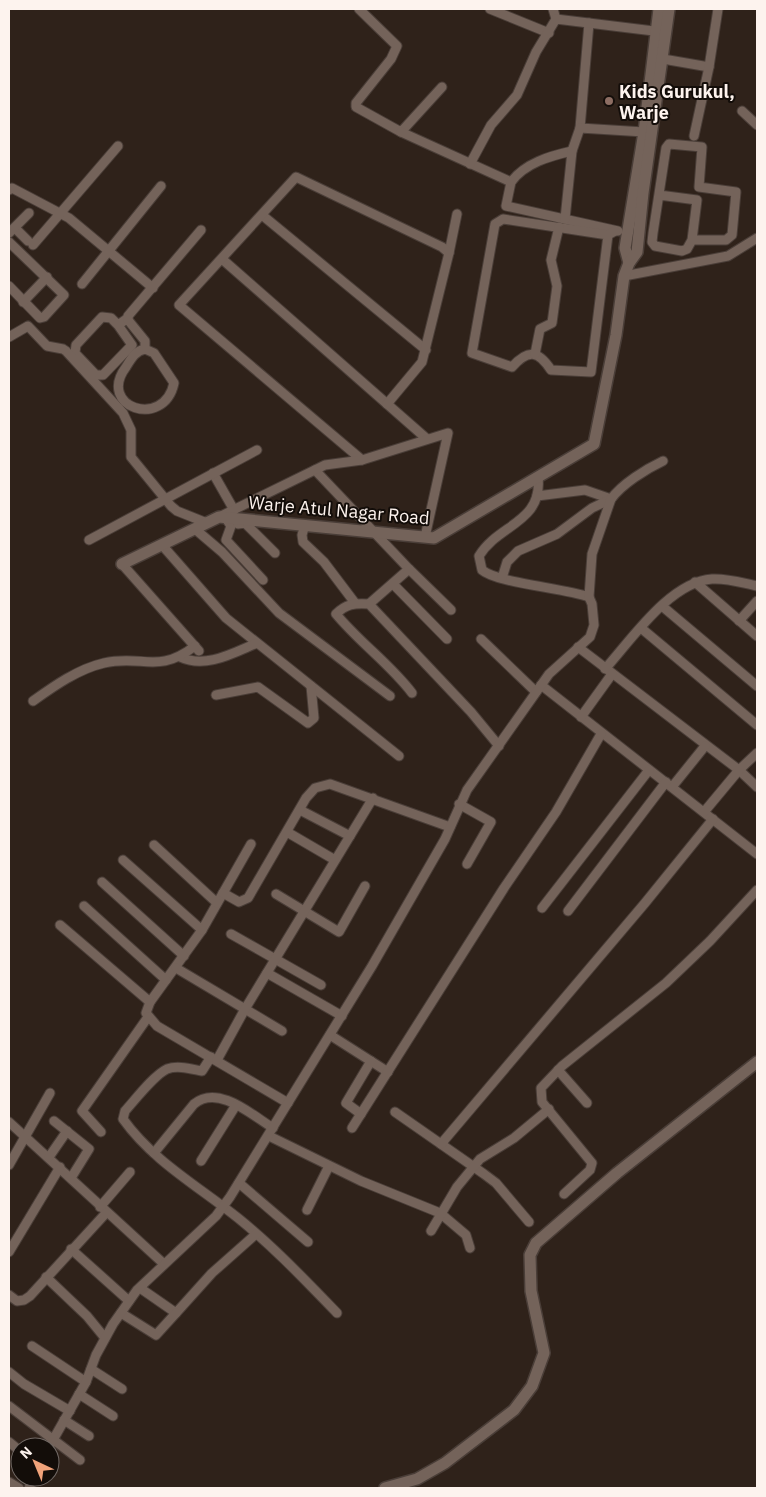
<svg xmlns="http://www.w3.org/2000/svg" width="766" height="1497" font-family="'IBM Plex Sans',sans-serif">
<style>
.lines{fill:none;stroke-linecap:round;stroke-linejoin:round}
.minor-casing{stroke:#4a3e38;stroke-width:11}
.tertiary-casing{stroke:#4a3e38;stroke-width:14}
.minor{stroke:#74635a;stroke-width:9}
.tertiary{stroke:#74635a;stroke-width:11}
.education-dot{fill:#8d6e63;stroke:#130d09;stroke-width:2}
.labels{text-anchor:middle;dominant-baseline:central;stroke-width:4;stroke-linejoin:round;paint-order:stroke}
.poi-label{font-size:18px;font-weight:bold;fill:#fdf3ee;stroke:#130d09;text-anchor:start}
.street-label{font-size:18px;fill:#fdf3ee;stroke:#130d09}
</style>
<rect width="100%" height="100%" fill="#2f221a"/>
<g class="lines">
<!-- minor casing -->
<g class="minor-casing">
<g id="minor">
<polyline points="359,9 397,46 391,59 356,103 356,107 401,132 442,87"/>
<polyline points="490,9 549,33"/>
<polyline points="553,9 556,19"/>
<polyline points="663,59 709,67"/>
<polyline points="742,111 757,125"/>
<polyline points="580,128 589,23"/>
<polyline points="401,132 511,182 506,206 618,231"/>
<polyline points="694,136 709,67 718,9"/>
<polyline points="470,164 491,125 517,95 536,52 556,19 662,32"/>
<path d="M511,182C525,163 550,156 572,151"/>
<polyline points="9,190 12,188 69,218 153,288"/>
<polyline points="659,195 697,200 692,240 687,249 682,251 655,246 652,242 653,233 666,148 669,144 702,147 699,187 736,192 732,235 726,240 692,240"/>
<polyline points="262,215 426,350"/>
<polyline points="565,219 572,151 580,128 644,132"/>
<polyline points="15,228 28,241"/>
<polyline points="9,233 29,213"/>
<path d="M608,235L591,372L551,370C538,350 528,349 512,367L472,353L495,224L503,219L608,235L615,231"/>
<polyline points="9,242 64,295 44,317 40,318 9,286"/>
<polyline points="33,245 118,146"/>
<polyline points="449,253 457,214"/>
<polyline points="222,259 427,439"/>
<polyline points="624,276 728,256 757,238"/>
<polyline points="82,284 161,186"/>
<polyline points="23,302 47,277"/>
<polyline points="118,325 111,318 102,317 76,345 75,353 96,375 103,375 132,345 118,325 128,318"/>
<polyline points="9,337 28,326 47,346 63,349 66,351 123,413 131,430 131,457 171,506 177,511 207,523"/>
<path d="M145,349C135,351 131,359 126,367C96,407 164,430 174,383L154,353L145,349V341L128,320V316L201,230"/>
<polyline points="535,354 540,329 552,323 557,286 551,260 559,227"/>
<polyline points="362,460 179,305 296,177 442,247 449,253 422,362 387,404"/>
<polyline points="315,470 409,569 451,610"/>
<polyline points="213,473 234,510"/>
<path d="M538,477C543,523 498,524 479,556L482,570C497,583 564,588 589,597"/>
<polyline points="537,496 585,490 611,499"/>
<polyline points="219,517 325,465 362,460 448,433 425,537"/>
<polyline points="225,517 231,526 226,540 263,580"/>
<polyline points="238,524 245,523 275,553"/>
<polyline points="305,525 302,535 303,542 324,562 355,603"/>
<polyline points="195,529 222,552 279,613 390,696"/>
<polyline points="89,540 257,450"/>
<polyline points="162,545 226,618 399,756"/>
<polyline points="122,564 199,651"/>
<polyline points="502,578 507,562 518,551 557,534 592,508 611,499"/>
<polyline points="695,582 757,636"/>
<polyline points="393,584 447,639"/>
<polyline points="369,604 409,569"/>
<polyline points="662,606 757,686"/>
<polyline points="739,621 757,601"/>
<polyline points="641,628 757,725"/>
<polyline points="481,639 536,692"/>
<polyline points="578,647 739,770 757,787"/>
<path d="M180,657C206,669 233,653 257,643"/>
<path d="M605,669C632,639 670,582 712,579C728,578 742,583 757,586"/>
<polyline points="541,685 757,854"/>
<path d="M412,693C390,664 360,643 336,614C346,604 354,603 369,604L471,712L499,746"/>
<polyline points="216,695 258,687 308,723 314,718 311,686"/>
<path d="M33,701C54,686 78,669 104,663C143,654 157,675 195,646"/>
<polyline points="581,717 612,674"/>
<polyline points="672,787 705,746"/>
<polyline points="459,804 491,822 467,864"/>
<polyline points="300,810 350,836"/>
<polyline points="704,812 739,770 757,753"/>
<polyline points="287,832 335,860"/>
<polyline points="251,844 202,930 150,1002 146,1013 157,1026 288,1103"/>
<polyline points="154,845 217,903"/>
<polyline points="123,860 202,930"/>
<polyline points="102,882 184,956"/>
<polyline points="223,893 239,902 248,898 306,798 315,788 330,784 450,827"/>
<polyline points="276,894 339,932 365,886"/>
<polyline points="84,906 166,980"/>
<polyline points="542,908 649,770"/>
<polyline points="568,911 666,782"/>
<polyline points="60,925 150,1002"/>
<polyline points="231,934 321,985"/>
<polyline points="176,968 282,1031"/>
<polyline points="267,973 342,1016"/>
<polyline points="330,1035 388,1072"/>
<path d="M211,1057L202,1071C191,1069 178,1065 167,1069C154,1075 135,1100 125,1111L123,1119C153,1161 198,1186 238,1218C274,1247 305,1280 337,1313"/>
<polyline points="217,1060 245,1009 373,798"/>
<polyline points="558,1070 587,1103"/>
<polyline points="395,1112 484,1174 496,1183 529,1222"/>
<polyline points="361,1114 346,1103 371,1061"/>
<polyline points="54,1121 89,1149 71,1178"/>
<polyline points="9,1122 164,1264"/>
<polyline points="352,1128 504,888 556,812 601,734"/>
<polyline points="101,1132 82,1111 148,1017"/>
<polyline points="269,1136 361,1181 440,1213 466,1235 470,1248"/>
<polyline points="441,1144 645,903 713,819"/>
<path d="M154,1153L194,1104C218,1084 252,1115 273,1128"/>
<polyline points="49,1157 67,1131"/>
<polyline points="201,1161 236,1105"/>
<polyline points="9,1165 50,1093"/>
<polyline points="239,1183 308,1242"/>
<polyline points="564,1194 590,1170 592,1163 542,1102 541,1088 562,1066 666,983 710,941 757,890"/>
<polyline points="100,1207 130,1172"/>
<polyline points="307,1210 329,1166"/>
<polyline points="431,1231 457,1187 480,1159 514,1138 549,1109"/>
<polyline points="71,1249 129,1301"/>
<polyline points="9,1252 60,1167"/>
<polyline points="46,1277 87,1316 105,1338"/>
<polyline points="140,1288 176,1313 212,1273 256,1234"/>
<polyline points="9,1295 17,1301 24,1300 30,1296 106,1213"/>
<polyline points="121,1313 156,1335 176,1313"/>
<polyline points="32,1346 86,1382"/>
<polyline points="91,1369 122,1389"/>
<polyline points="9,1372 24,1384 70,1411"/>
<polyline points="79,1394 113,1416"/>
<polyline points="9,1406 80,1460"/>
<polyline points="64,1420 89,1436"/>
<polyline points="9,1442 20,1451"/>
<path d="M49,1447L86,1382L96,1355L113,1324L137,1290L216,1216L230,1197L372,966L445,839L467,790L549,674L590,637L594,625L592,604L589,597L592,554L611,499C622,484 646,469 663,461"/>
<polyline points="9,1482 19,1488"/>
<polyline points="29,1488 34,1477"/>
</g>
</g>
<!-- tertiary casing -->
<g class="tertiary-casing">
<g id="tertiary">
<polyline points="629,263 625,248 644,132 659,9"/>
<polyline points="122,564 219,517 434,538 594,444 616,335 624,276 629,263 637,252 643,193 669,9"/>
<polyline points="385,1488 417,1479 445,1463 514,1410 532,1386 544,1353 531,1291 530,1255 536,1243 617,1173 757,1062"/>
</g>
</g>
<!-- minor -->
<use href="#minor" class="minor"/>
<!-- tertiary -->
<use href="#tertiary" class="tertiary"/>
</g>
<!-- markers -->
<circle class="education-dot" cx="609" cy="101" r="5"/>
<g class="labels">
<!-- poi labels -->
<g class="poi-label">
<text x="619" y="91">Kids Gurukul,<tspan x="619" dy="21">Warje</tspan></text>
</g>
<!-- street labels -->
<g class="street-label">
<text transform="translate(339 510) rotate(5)">Warje Atul Nagar Road</text>
</g>
</g>
<!-- border -->
<rect width="766" height="1497" fill="none" stroke="#fdf3ee" stroke-width="20"/>
<!-- north arrow -->
<g transform="translate(35 1462) rotate(316)"><circle r="24" fill="#130d09" stroke="#716965"/>
<path d="M0-4L9 19L0 12L-9 19Z" fill="#f0a27a"/>
<text y="-8" font-size="14" font-weight="bold" text-anchor="middle" fill="#fdf3ee">N</text>
</g>
</svg>
